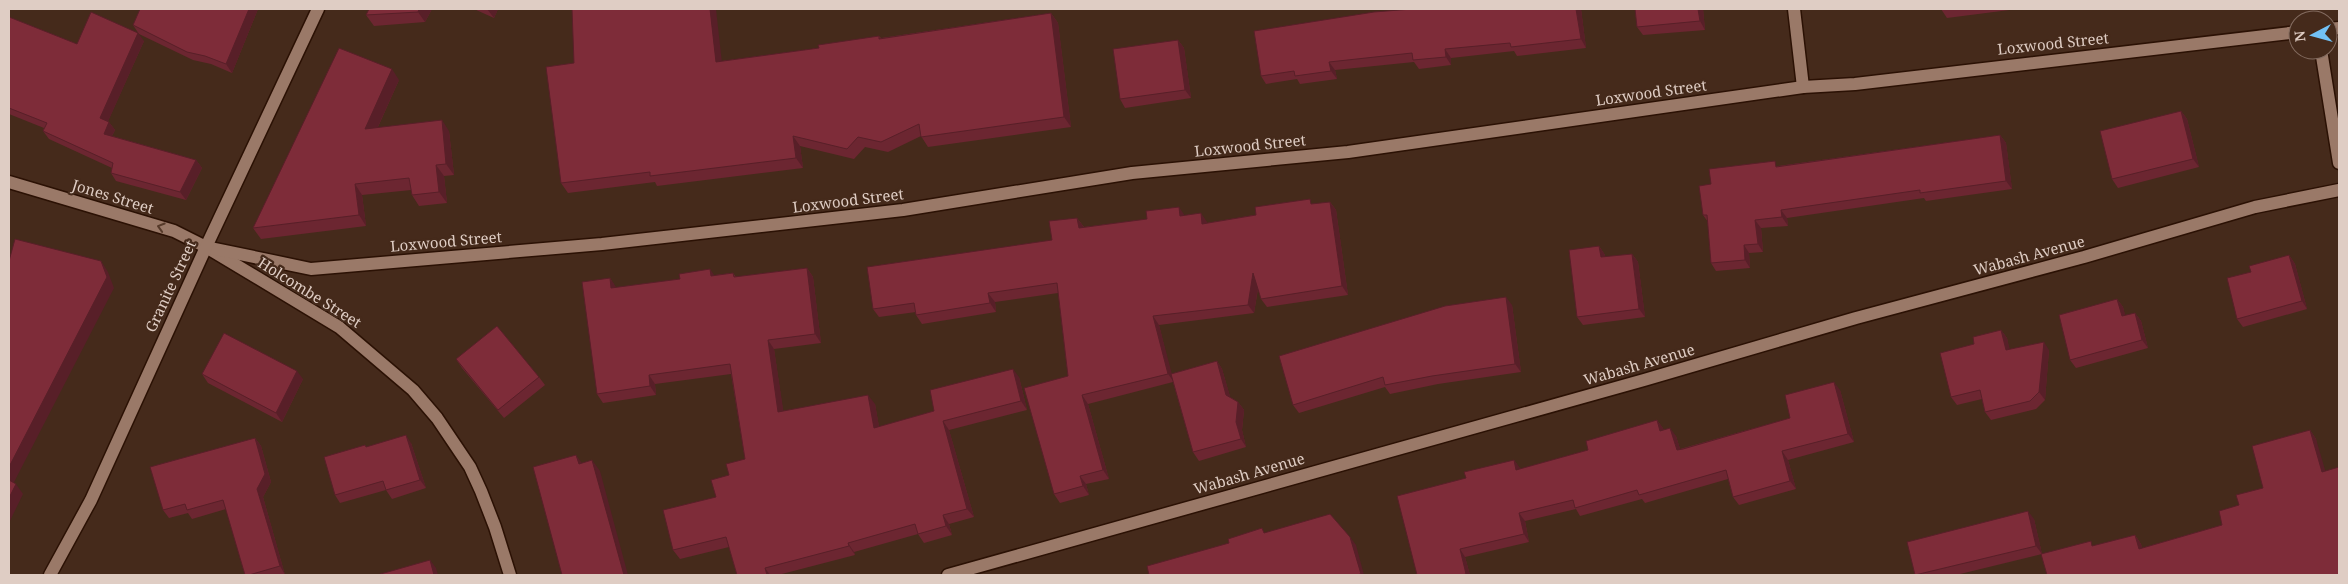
<svg xmlns="http://www.w3.org/2000/svg" width="2348" height="584" font-family="'Noto Serif',serif">
<style>
.lines{fill:none;stroke-linecap:round;stroke-linejoin:round}
.street-casing{stroke:#2b1104;stroke-width:15}
.secondary-casing{stroke:#2b1104;stroke-width:15}
.street{stroke:#9a7968;stroke-width:12}
.secondary{stroke:#9a7968;stroke-width:12}
.wall{fill:#6c2631}
.shaded-wall{fill:#581f28}
.building{fill:#7e2c39;stroke:#581f28}
.oneway{stroke:#563a2a}
.labels{text-anchor:middle;dominant-baseline:central;stroke-width:4.5;stroke-linejoin:round;paint-order:stroke}
.street-label{font-size:15px;fill:#dfcdc4;stroke:#452a1b}
</style>
<rect width="100%" height="100%" fill="#452a1b"/>
<g class="lines">
<!-- street casing -->
<g class="street-casing">
<g id="street">
<polyline points="1794,9 1803,87"/>
<polyline points="2328,29 2339,28"/>
<polyline points="2321,50 2339,163"/>
<polyline points="9,182 174,231 206,247 339,327 413,390 437,418 470,467 481,491 495,527 510,575"/>
<polyline points="206,247 311,269 602,244 903,210 1132,173 1348,152 1803,87 1855,84 2298,32"/>
<polyline points="948,575 1644,380 1856,318 2084,257 2255,207 2339,190"/>
</g>
</g>
<!-- secondary casing -->
<g class="secondary-casing">
<polyline id="secondary" points="50,575 91,500 206,247 318,9"/>
</g>
<!-- street -->
<use href="#street" class="street"/>
<!-- secondary -->
<use href="#secondary" class="secondary"/>
</g>
<!-- wall -->
<g class="wall">
<polygon points="258,9 232,73 211,64 193,60 139,34 133,25"/>
<polygon points="432,9 425,22 374,26 366,15"/>
<polygon points="474,9 498,9 494,18"/>
<polygon points="1412,9 1581,9 1586,48 1517,56 1514,51 1451,58 1451,65 1419,69 1414,62 1335,70 1337,79 1300,84 1297,79 1266,84 1261,76"/>
<polygon points="1635,9 1703,9 1705,30 1643,35 1637,27"/>
<polygon points="1941,9 2017,9 1947,18"/>
<polygon points="1051,13 1058,23 1071,127 928,147 921,136 888,152 865,147 854,159 800,146 803,168 657,186 655,182 568,193 561,183 722,61 819,48 879,36 881,38"/>
<polygon points="9,17 77,44 144,41 108,121 115,130 112,136 196,160 202,168 186,200 116,181 111,173 112,168 49,139 43,131 44,128 9,114"/>
<polygon points="1178,40 1184,48 1191,98 1125,108 1120,99"/>
<polygon points="399,80 378,127 449,131 454,175 444,176 447,203 419,206 412,195 411,190 362,195 366,226 261,239 253,228"/>
<polygon points="2181,111 2187,119 2199,167 2118,188 2112,179"/>
<polygon points="2000,135 2006,143 2012,189 1926,201 1924,198 1787,218 1788,226 1761,228 1763,252 1749,253 1750,268 1716,271 1711,263 1708,222 1703,215 1711,184 1778,166"/>
<polygon points="1330,202 1336,210 1348,295 1267,307 1261,299 1258,289 1254,313 1159,325 1171,374 1217,361 1222,369 1230,397 1238,402 1244,410 1242,430 1246,447 1199,461 1193,452 1173,382 1088,404 1109,479 1086,484 1089,495 1060,503 1054,494 1068,376 1058,293 995,302 996,312 922,324 916,315 916,312 879,317 873,309 1052,240 1077,218 1084,227 1185,215 1207,222 1207,223"/>
<polygon points="1599,246 1605,255 1605,257 1632,254 1638,262 1645,317 1583,325 1577,317"/>
<polygon points="2289,255 2295,264 2307,309 2243,327 2237,319 2251,272"/>
<polygon points="807,268 813,277 821,343 774,349 783,411 875,404 879,427 934,411 1019,377 1027,410 949,430 974,517 949,524 952,535 924,543 918,534 854,552 855,555 778,575 737,575 729,547 680,559 673,550 716,497 729,475 745,459 731,374 655,384 656,395 603,403 597,394 610,278 616,288 680,279 733,273 736,277"/>
<polygon points="2117,299 2123,307 2125,316 2135,313 2141,321 2148,348 2076,368 2070,360"/>
<polygon points="1512,305 1521,372 1438,384 1390,394 1385,387 1299,413 1293,405"/>
<polygon points="2001,330 2007,338 2009,349 2049,350 2045,400 2036,409 1991,420 1985,412 1982,399 1957,405 1951,397 1974,344"/>
<polygon points="456,359 539,377 545,385 504,418 462,368"/>
<polygon points="202,374 303,379 282,422 208,383"/>
<polygon points="1840,390 1854,442 1788,460 1796,489 1739,505 1733,497 1728,479 1645,503 1642,499 1580,516 1576,509 1525,521 1529,542 1465,557 1470,575 1417,575 1466,478 1514,460 1520,469 1588,450 1657,420 1664,430 1676,436 1680,449 1790,418"/>
<polygon points="2310,430 2316,439 2339,575 2042,554 1956,575 1915,575 2034,519 2042,554 2094,546 2135,535 2141,544 2142,548 2222,525 2239,505 2263,488"/>
<polygon points="255,438 261,446 271,482 263,497 285,575 245,575 226,509 192,519 188,513 169,518 163,510"/>
<polygon points="411,443 426,488 392,499 386,490 340,503 335,495 366,447"/>
</g>
<!-- shaded-wall -->
<g class="shaded-wall">
<polygon points="249,9 258,9 232,73 226,64"/>
<polygon points="419,9 432,9 425,22 418,12"/>
<polygon points="487,9 498,9 494,18"/>
<polygon points="710,9 716,9 723,72 716,62"/>
<polygon points="1576,9 1581,9 1586,48 1581,39"/>
<polygon points="1698,9 1703,9 1705,30 1700,21"/>
<polygon points="1051,13 1058,23 1071,127 1064,117"/>
<polygon points="138,33 144,41 106,126 100,118"/>
<polygon points="1178,40 1184,48 1191,98 1185,90"/>
<polygon points="1445,49 1451,58 1451,65 1446,57"/>
<polygon points="1329,62 1335,70 1337,79 1331,71"/>
<polygon points="392,69 399,80 372,140 365,129"/>
<polygon points="2181,111 2187,119 2199,167 2193,159"/>
<polygon points="442,120 449,131 454,175 446,164"/>
<polygon points="109,122 115,130 109,142 104,134"/>
<polygon points="2000,135 2006,143 2012,189 2006,181"/>
<polygon points="793,136 800,146 803,168 796,158"/>
<polygon points="196,160 202,168 186,200 180,192"/>
<polygon points="436,165 444,176 447,203 439,192"/>
<polygon points="355,184 362,195 366,226 359,215"/>
<polygon points="1330,202 1336,210 1348,295 1342,286"/>
<polygon points="1179,207 1185,216 1180,216"/>
<polygon points="1781,210 1787,218 1788,226 1782,217"/>
<polygon points="1201,213 1207,222 1208,233 1202,224"/>
<polygon points="1077,218 1083,226 1085,236 1079,228"/>
<polygon points="1755,220 1761,228 1763,252 1758,244"/>
<polygon points="1744,245 1749,253 1750,268 1745,260"/>
<polygon points="1599,246 1605,255 1607,266 1601,257"/>
<polygon points="1632,254 1638,262 1645,317 1639,309"/>
<polygon points="2289,255 2295,264 2307,309 2302,301"/>
<polygon points="101,261 108,272 114,288 11,488 9,485 9,467"/>
<polygon points="807,268 813,277 821,343 815,334"/>
<polygon points="710,269 716,278 711,276"/>
<polygon points="1253,273 1259,281 1254,313 1248,305"/>
<polygon points="610,278 616,287 618,297 611,288"/>
<polygon points="988,293 995,302 996,312 990,303"/>
<polygon points="1506,297 1512,305 1521,372 1515,364"/>
<polygon points="2117,299 2123,307 2128,325 2122,316"/>
<polygon points="2135,313 2141,321 2148,348 2142,340"/>
<polygon points="1153,316 1159,325 1174,382 1168,374"/>
<polygon points="2001,330 2007,338 2012,358 2006,350"/>
<polygon points="768,340 774,349 785,421 778,412"/>
<polygon points="2044,342 2049,350 2045,400 2039,392"/>
<polygon points="1217,361 1222,369 1232,403 1226,395"/>
<polygon points="1013,369 1019,377 1027,410 1021,401"/>
<polygon points="297,371 303,379 282,422 276,413"/>
<polygon points="649,375 655,384 656,395 650,386"/>
<polygon points="1834,382 1840,390 1854,442 1848,434"/>
<polygon points="868,395 875,404 881,437 874,428"/>
<polygon points="1082,395 1088,404 1109,479 1103,470"/>
<polygon points="1238,402 1244,410 1242,430 1246,447 1241,439 1236,422"/>
<polygon points="1657,420 1663,428 1666,439 1660,431"/>
<polygon points="943,421 949,430 974,517 967,509"/>
<polygon points="1670,428 1676,436 1683,458 1677,450"/>
<polygon points="2310,430 2316,439 2328,480 2322,472"/>
<polygon points="406,435 411,443 426,488 420,480"/>
<polygon points="255,438 261,446 271,482 263,497 285,575 280,566 257,489"/>
<polygon points="1782,451 1788,460 1796,489 1790,481"/>
<polygon points="576,455 584,466 579,464"/>
<polygon points="592,460 600,471 628,575 624,575"/>
<polygon points="1514,460 1520,468 1522,479 1516,470"/>
<polygon points="1080,476 1086,484 1089,495 1083,486"/>
<polygon points="16,484 23,494 9,523 9,498"/>
<polygon points="2028,511 2034,519 2042,554 2036,546"/>
<polygon points="1519,513 1525,521 1529,542 1524,534"/>
<polygon points="943,515 949,524 952,535 946,526"/>
<polygon points="2135,535 2141,544 2145,558 2139,549"/>
<polygon points="1350,537 1356,545 1364,575 1361,575 1361,574"/>
<polygon points="848,543 854,552 855,555 849,546"/>
<polygon points="1460,549 1465,557 1470,575 1467,575 1466,574"/>
<polygon points="430,560 436,568 438,575 434,575"/>
<polygon points="765,568 770,575 767,575"/>
</g>
<!-- building -->
<g class="building">
<polygon points="140,9 249,9 226,64 205,56 187,52 133,25"/>
<polygon points="369,9 419,9 418,12 366,15"/>
<polygon points="572,9 710,9 716,62 819,48 818,45 879,36 879,39 1051,13 1064,117 921,137 919,124 881,142 858,137 847,149 793,136 796,158 650,176 650,172 561,183 546,67 574,63"/>
<polygon points="1412,9 1576,9 1581,39 1511,47 1510,43 1445,49 1446,57 1413,60 1412,53 1329,62 1331,71 1295,76 1294,71 1261,76 1254,31 1374,12"/>
<polygon points="1635,9 1698,9 1700,21 1637,27"/>
<polygon points="91,12 138,33 100,118 109,122 104,134 196,160 180,192 111,173 113,163 43,131 47,123 9,108 9,17 77,44"/>
<polygon points="1178,40 1185,90 1120,99 1113,49"/>
<polygon points="339,48 392,69 365,129 442,120 446,164 436,165 439,192 412,195 409,178 355,184 359,215 253,228"/>
<polygon points="2181,111 2193,159 2112,179 2100,131"/>
<polygon points="2000,135 2006,181 1920,193 1920,190 1781,210 1782,217 1755,220 1758,244 1744,245 1745,260 1711,263 1707,215 1703,215 1699,186 1711,184 1709,169 1775,161 1776,167"/>
<polygon points="1310,199 1311,204 1330,202 1342,286 1261,299 1253,273 1248,305 1153,316 1168,374 1082,395 1103,470 1080,476 1083,486 1054,494 1024,388 1068,376 1057,283 988,293 990,303 916,315 914,303 873,309 867,267 1052,240 1049,221 1077,218 1079,228 1147,219 1146,211 1179,207 1180,216 1201,213 1202,224 1256,215 1255,207"/>
<polygon points="15,239 101,261 107,277 9,467 9,261"/>
<polygon points="1599,246 1601,257 1632,254 1639,309 1577,317 1569,250"/>
<polygon points="2289,255 2302,301 2237,319 2227,278 2251,272 2249,266"/>
<polygon points="807,268 815,334 768,340 778,412 868,395 874,428 934,411 930,390 1013,369 1021,401 943,421 967,509 943,515 946,526 918,534 915,524 848,543 849,546 765,568 767,575 737,575 726,537 673,550 663,510 716,497 711,480 729,475 726,464 745,459 730,364 649,375 650,386 597,394 582,282 610,278 611,288 680,279 679,274 710,269 711,276 733,273 734,277"/>
<polygon points="1506,297 1515,364 1432,376 1385,385 1383,377 1293,405 1279,356 1445,306"/>
<polygon points="2117,299 2122,316 2135,313 2142,340 2070,360 2059,315"/>
<polygon points="497,326 539,377 498,410 456,359"/>
<polygon points="2001,330 2006,350 2044,342 2039,392 2030,401 1985,412 1980,390 1951,397 1940,353 1974,344 1973,337"/>
<polygon points="224,333 297,371 276,413 202,374"/>
<polygon points="1217,361 1226,395 1238,402 1236,422 1241,439 1193,452 1171,374"/>
<polygon points="1834,382 1848,434 1782,451 1790,481 1733,497 1726,470 1639,495 1637,490 1575,508 1573,500 1519,513 1524,534 1460,549 1466,574 1462,575 1417,575 1397,496 1466,478 1464,472 1514,460 1516,470 1588,450 1586,441 1657,420 1660,431 1670,428 1677,450 1683,449 1790,418 1785,395"/>
<polygon points="2310,430 2322,472 2339,467 2339,575 2047,575 2041,554 2091,541 2092,546 2135,535 2139,549 2222,525 2219,511 2239,505 2236,495 2263,488 2252,446"/>
<polygon points="406,435 420,480 386,490 383,481 335,495 324,457 365,445 366,447"/>
<polygon points="255,438 265,474 257,489 280,566 249,575 245,575 223,500 187,510 185,504 163,510 150,467"/>
<polygon points="576,455 579,464 592,460 624,575 562,575 533,467"/>
<polygon points="9,480 16,484 9,498"/>
<polygon points="2028,511 2036,546 1915,575 1907,542"/>
<polygon points="1330,514 1350,537 1361,574 1356,575 1149,575 1147,566 1229,543 1228,539 1262,528 1264,533"/>
<polygon points="430,560 434,575 377,575"/>
</g>
<!-- one-way arrows -->
<defs><path id="oneway-chevron" d="M-2-3.5L2.5 0L-2 3.5" fill="none" stroke-width="1.6" stroke-linecap="round" stroke-linejoin="round" transform="scale(1.25)"/></defs>
<use class="oneway" href="#oneway-chevron" transform="translate(161 227) rotate(-163)"/>
<g class="labels">
<!-- street labels -->
<g class="street-label">
<text transform="translate(2053 43) rotate(-6)">Loxwood Street</text>
<text transform="translate(1651 92) rotate(-8)">Loxwood Street</text>
<text transform="translate(1250 145) rotate(-6)">Loxwood Street</text>
<text transform="translate(113 196) rotate(17)">Jones Street</text>
<text transform="translate(848 200) rotate(-7)">Loxwood Street</text>
<text transform="translate(446 241) rotate(-5)">Loxwood Street</text>
<text transform="translate(2029 255) rotate(-15)">Wabash Avenue</text>
<text transform="translate(170 286) rotate(-65)">Granite Street</text>
<text transform="translate(310 292) rotate(32)">Holcombe Street</text>
<text transform="translate(1639 364) rotate(-16)">Wabash Avenue</text>
<text transform="translate(1249 473) rotate(-16)">Wabash Avenue</text>
</g>
</g>
<!-- border -->
<rect width="2348" height="584" fill="none" stroke="#dfcdc4" stroke-width="20"/>
<!-- north arrow -->
<g transform="translate(2313 35) rotate(264)"><circle r="24" fill="#452a1b" stroke="#836b5f"/>
<path d="M0-4L9 19L0 12L-9 19Z" fill="#72c1f5"/>
<text y="-8" font-size="14" font-weight="bold" text-anchor="middle" fill="#dfcdc4">N</text>
</g>
</svg>
